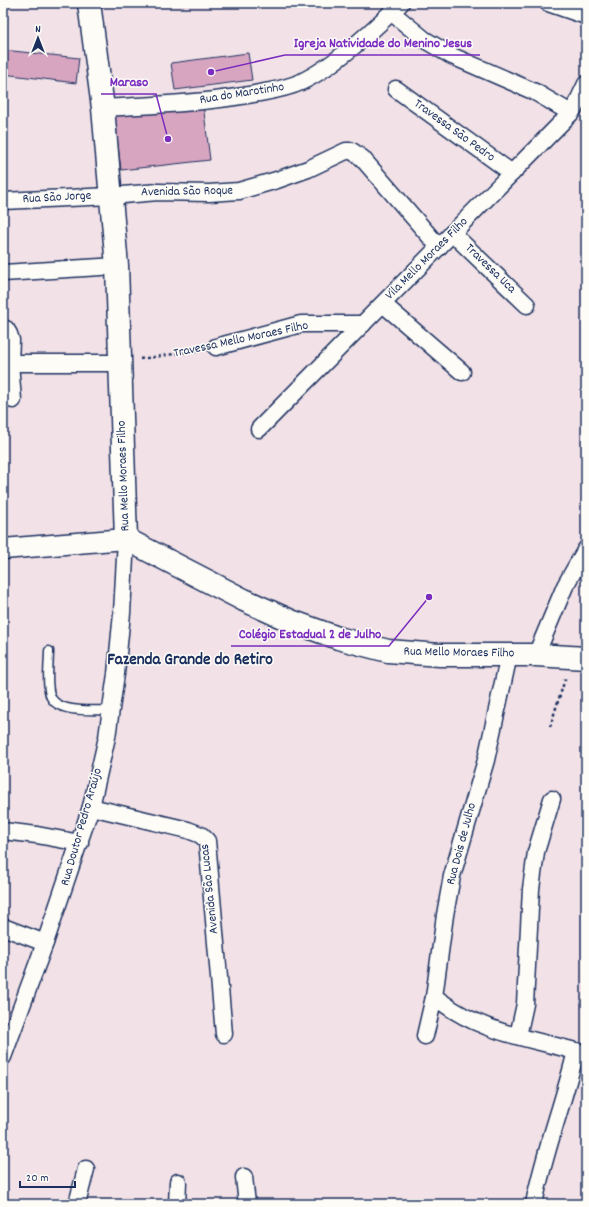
<svg xmlns="http://www.w3.org/2000/svg" width="589" height="1207" font-family="Dekko,sans-serif">
<style>
.building{fill:#d8a5c1;stroke:#1b2f5e}
.lines{fill:none;stroke-linecap:round;stroke-linejoin:round}
.service-casing{stroke:#1b2f5e;stroke-width:11}
.minor-casing{stroke:#1b2f5e;stroke-width:19}
.tertiary-casing{stroke:#1b2f5e;stroke-width:23}
.secondary-casing{stroke:#1b2f5e;stroke-width:25}
.path{stroke:#1b2f5e;stroke-width:2.5;stroke-dasharray:3 3;stroke-linecap:butt}
.service{stroke:#fdfcf7;stroke-width:8}
.minor{stroke:#fdfcf7;stroke-width:16}
.tertiary{stroke:#fdfcf7;stroke-width:20}
.secondary{stroke:#fdfcf7;stroke-width:22}
.labels{text-anchor:middle;dominant-baseline:central;stroke-width:3;stroke-linejoin:round;paint-order:stroke}
.street-label{font-size:13px;fill:#1b2f5e;stroke:#fdfcf7}
.district-label{font-size:17px;font-weight:bold;fill:#1b2f5e;stroke:#fdfcf7}
.leader{fill:none;stroke:#7b2cbf;stroke-width:1.5}
.callout-dot{fill:#7b2cbf;stroke:#fdfcf7;stroke-width:1.5}
.callout-label{font-size:14px;text-anchor:middle;font-weight:bold;fill:#7b2cbf;stroke:#fdfcf7;stroke-width:3;stroke-linejoin:round;paint-order:stroke}
</style>
<rect width="100%" height="100%" fill="#f2e2e7"/>
<filter id="ink" filterUnits="userSpaceOnUse"><feTurbulence type="fractalNoise" baseFrequency=".025" numOctaves="2"/><feDisplacementMap in="SourceGraphic" scale="8" xChannelSelector="R" yChannelSelector="G"/><feConvolveMatrix kernelMatrix="1 2 1 2 8 2 1 2 1" color-interpolation-filters="sRGB"/></filter>
<g filter="url(#ink)">
<!-- building -->
<g class="building">
<polygon points="3,50 79,58 76,83 3,74"/>
<polygon points="248,53 252,80 175,90 171,63"/>
<polygon points="203,104 210,160 121,170 114,114"/>
</g>
<g class="lines">
<!-- service casing -->
<g class="service-casing">
<path id="service" d="M49,651C49,665 46,682 50,695C56,714 94,710 111,710"/>
</g>
<!-- minor casing -->
<g class="minor-casing">
<g id="minor">
<polyline points="548,3 586,16"/>
<polyline points="391,12 425,40 452,56 535,92 571,113"/>
<polyline points="396,89 512,173"/>
<path d="M103,108C154,105 205,103 254,94C270,91 286,89 301,82C335,66 374,29 401,3"/>
<polyline points="3,201 111,196 158,192 209,193 239,191 277,180 308,169 346,151 352,151 362,158 439,247"/>
<polyline points="452,233 527,305"/>
<polyline points="3,273 117,266"/>
<polyline points="383,304 462,372"/>
<polyline points="3,328 6,329 9,334 11,340 10,363 13,400"/>
<polyline points="216,347 301,324 363,324"/>
<polyline points="10,363 120,363"/>
<polyline points="259,429 571,113 575,107 586,84"/>
<polyline points="536,655 565,586 586,549"/>
<polyline points="91,807 188,830 201,835 207,841 224,1034"/>
<polyline points="3,831 37,835 80,843"/>
<polyline points="3,927 45,943"/>
<path d="M434,997C441,1001 448,1007 455,1011C493,1035 543,1041 586,1054"/>
<polyline points="425,1036 434,997 445,915 452,876 486,760 509,655"/>
<polyline points="518,1036 525,1004 531,889 536,852 552,799"/>
<polyline points="3,1057 45,943 91,807 107,737 116,674 122,613 126,539"/>
<polyline points="244,1177 247,1204"/>
<polyline points="77,1204 86,1169"/>
<polyline points="177,1204 178,1182"/>
<path d="M534,1204C544,1152 564,1102 576,1051"/>
</g>
</g>
<!-- tertiary casing -->
<g class="tertiary-casing">
<polyline id="tertiary" points="3,549 126,539"/>
</g>
<!-- secondary casing -->
<g class="secondary-casing">
<polyline id="secondary" points="89,3 103,108 117,266 126,539 244,600 291,621 338,638 388,651 440,655 536,655 586,658"/>
</g>
<!-- path -->
<g class="path">
<polyline points="140,359 201,350"/>
<polyline points="550,727 566,676"/>
</g>
<!-- service -->
<use href="#service" class="service"/>
<!-- minor -->
<use href="#minor" class="minor"/>
<!-- tertiary -->
<use href="#tertiary" class="tertiary"/>
<!-- secondary -->
<use href="#secondary" class="secondary"/>
</g>
</g>
<g class="labels">
<!-- street labels -->
<g class="street-label">
<text transform="translate(242 94) rotate(-9)">Rua do Marotinho</text>
<text transform="translate(454 131) rotate(36)">Travessa São Pedro</text>
<text transform="translate(187 192) rotate(-1)">Avenida São Roque</text>
<text transform="translate(57 198) rotate(-3)">Rua São Jorge</text>
<text transform="translate(427 259) rotate(-45)">Vila Mello Moraes Filho</text>
<text transform="translate(490 269) rotate(44)">Travessa Uca</text>
<text transform="translate(241 340) rotate(-12)">Travessa Mello Moraes Filho</text>
<text transform="translate(124 476) rotate(-92)">Rua Mello Moraes Filho</text>
<text transform="translate(459 653) rotate(1)">Rua Mello Moraes Filho</text>
<text transform="translate(82 827) rotate(-74)">Rua Doutor Pedro Araújo</text>
<text transform="translate(462 844) rotate(-75)">Rua Dois de Julho</text>
<text transform="translate(210 889) rotate(-96)">Avenida São Lucas</text>
</g>
<!-- district labels -->
<g class="district-label">
<text x="190" y="661">Fazenda Grande do Retiro</text>
</g>
</g>
<!-- callouts -->
<path class="leader" d="M211 72L285 55H480M168 139L156 94H101M429 597L389 646H231"/>
<g class="callout-dot">
<circle cx="211" cy="72" r="4"/>
<circle cx="168" cy="139" r="4"/>
<circle cx="429" cy="597" r="4"/>
</g>
<g class="callout-label">
<text x="383" y="47">Igreja Natividade do Menino Jesus</text>
<text x="129" y="86">Maraso</text>
<text x="310" y="638">Colégio Estadual 2 de Julho</text>
</g>
<!-- margin -->
<rect width="589" height="1207" fill="none" stroke="#fdfcf7" stroke-width="16"/>
<rect x="8" y="8" width="573" height="1191" fill="none" stroke="#1b2f5e" stroke-width="1.5" filter="url(#ink)"/>
<!-- north arrow -->
<g transform="translate(38 38)" stroke="#fdfcf7" stroke-width="3" paint-order="stroke">
<path d="M0-3L7 15L0 10L-7 15Z" fill="#1b2f5e"/>
<text y="-6" font-size="11" font-weight="bold" text-anchor="middle" fill="#1b2f5e">N</text>
</g>
<!-- scale -->
<path d="M20 1181v6h55v-6" fill="none" stroke="#1b2f5e" stroke-width="2"/>
<text x="26" y="1181" font-size="12" fill="#1b2f5e" stroke="#fdfcf7" stroke-width="3" paint-order="stroke">20 m</text>
</svg>
